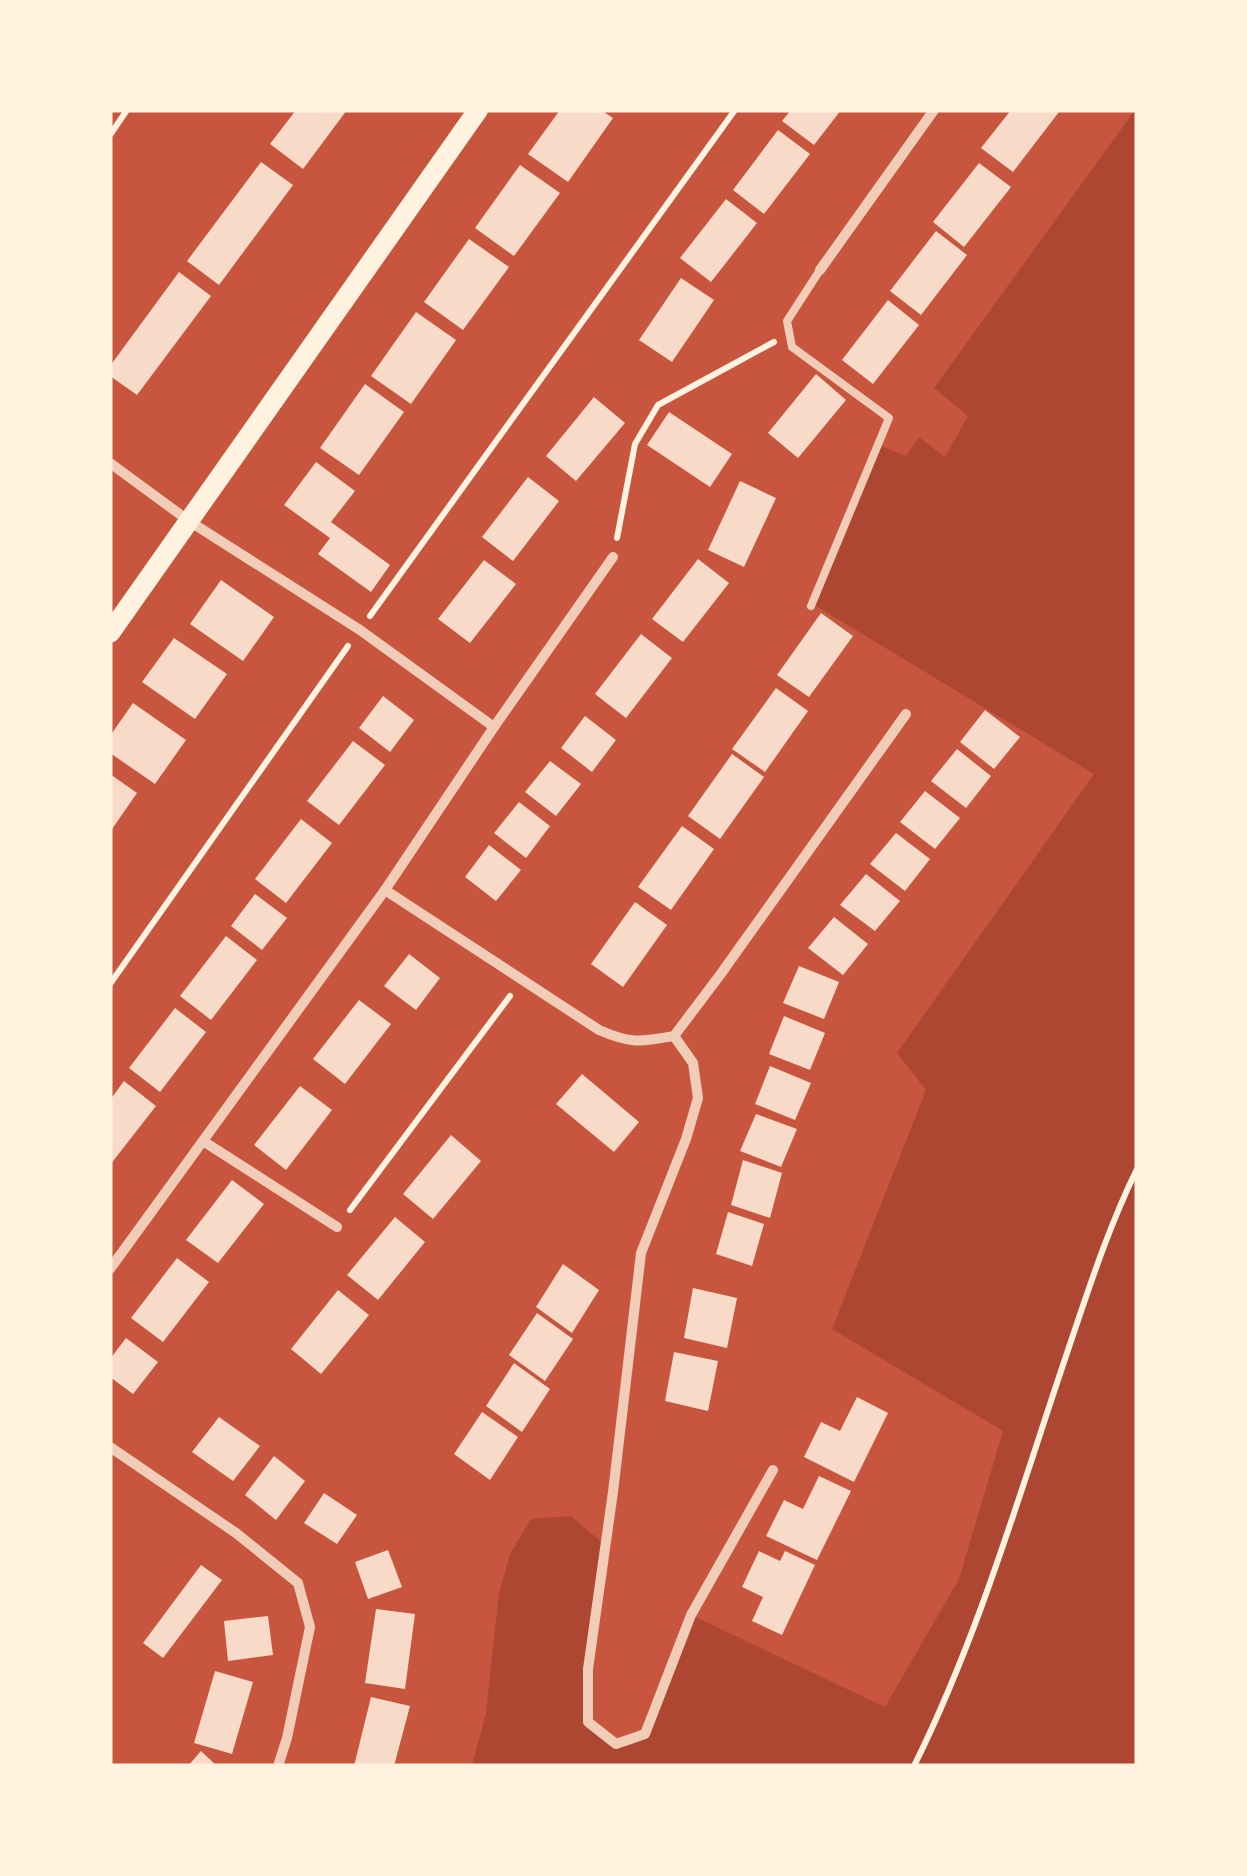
<svg xmlns="http://www.w3.org/2000/svg" width="1247" height="1876" font-family="Poppins,sans-serif">
<style>
.green{fill:#ae4732}
.building{fill:#f7dbc8}
.lines{fill:none;stroke-linecap:round;stroke-linejoin:round}
.path{stroke:#fff3e0;stroke-width:6}
.service{stroke:#f1ccb7;stroke-width:8}
.minor{stroke:#f1ccb7;stroke-width:10}
.secondary{stroke:#fff3e0;stroke-width:20}
</style>
<rect width="100%" height="100%" fill="#c8553d"/>
<!-- green -->
<polygon class="green" points="1135,110 1137,1766 472,1766 486,1713 499,1593 510,1554 531,1519 571,1516 605,1545 588,1669 588,1721 616,1744 645,1733 691,1615 885,1707 959,1579 1003,1431 832,1329 926,1090 897,1053 1094,774 811,603 876,444 906,456 919,437 945,457 968,416 934,388"/>
<!-- building -->
<g class="building">
<polygon points="296,110 347,110 303,169 270,144"/>
<polygon points="560,110 601,110 613,118 568,182 528,154"/>
<polygon points="791,110 841,110 814,145 782,121"/>
<polygon points="1011,110 1056,110 1059,112 1013,172 981,148"/>
<polygon points="778,130 810,154 764,214 733,190"/>
<polygon points="261,162 293,185 219,285 187,261"/>
<polygon points="979,163 1011,187 964,247 933,222"/>
<polygon points="520,165 560,193 514,256 475,228"/>
<polygon points="726,199 757,223 711,282 680,258"/>
<polygon points="936,231 967,255 921,315 890,291"/>
<polygon points="469,239 509,267 463,330 424,302"/>
<polygon points="179,272 211,296 137,395 110,376 110,366"/>
<polygon points="681,278 714,300 672,362 639,340"/>
<polygon points="888,300 919,325 873,384 842,360"/>
<polygon points="416,312 456,340 411,404 371,376"/>
<polygon points="816,374 846,400 798,458 768,433"/>
<polygon points="365,384 404,412 359,475 320,448"/>
<polygon points="594,397 625,423 576,481 546,456"/>
<polygon points="669,412 732,454 710,487 647,445"/>
<polygon points="316,462 355,491 331,522 390,565 371,592 318,554 330,538 284,505"/>
<polygon points="528,477 559,501 513,561 482,537"/>
<polygon points="740,481 776,498 744,567 708,550"/>
<polygon points="698,559 729,583 683,642 652,619"/>
<polygon points="484,560 516,584 470,643 438,619"/>
<polygon points="221,580 274,617 243,661 190,624"/>
<polygon points="821,613 853,636 809,697 777,675"/>
<polygon points="641,634 672,658 626,718 595,694"/>
<polygon points="174,638 227,674 195,719 142,682"/>
<polygon points="776,688 808,711 765,772 732,749"/>
<polygon points="383,696 414,720 390,752 359,728"/>
<polygon points="133,703 186,740 155,784 110,753 110,736"/>
<polygon points="985,710 1020,737 994,769 960,742"/>
<polygon points="585,716 616,740 592,772 561,748"/>
<polygon points="353,741 385,765 339,825 307,801"/>
<polygon points="957,749 991,776 966,808 931,781"/>
<polygon points="732,754 764,777 720,839 688,816"/>
<polygon points="550,761 581,784 556,816 525,792"/>
<polygon points="110,774 137,793 110,832"/>
<polygon points="925,791 960,818 935,849 900,822"/>
<polygon points="519,802 550,826 526,858 494,833"/>
<polygon points="301,819 332,843 286,903 255,879"/>
<polygon points="682,826 714,849 671,910 638,887"/>
<polygon points="896,833 930,859 905,891 870,864"/>
<polygon points="489,845 521,870 496,901 465,877"/>
<polygon points="866,874 900,901 875,931 840,905"/>
<polygon points="255,894 287,918 262,950 231,926"/>
<polygon points="635,902 667,925 623,987 591,964"/>
<polygon points="834,917 868,944 843,975 808,948"/>
<polygon points="226,936 257,960 211,1020 180,996"/>
<polygon points="409,954 440,978 416,1010 384,986"/>
<polygon points="799,966 839,982 824,1019 783,1003"/>
<polygon points="359,1000 391,1024 345,1084 313,1059"/>
<polygon points="175,1008 206,1032 160,1092 129,1068"/>
<polygon points="784,1016 825,1033 810,1070 769,1054"/>
<polygon points="770,1066 811,1083 795,1120 755,1104"/>
<polygon points="582,1074 639,1122 614,1152 556,1104"/>
<polygon points="124,1081 156,1106 110,1165 110,1100"/>
<polygon points="300,1086 332,1110 286,1170 254,1145"/>
<polygon points="756,1114 797,1129 781,1167 740,1151"/>
<polygon points="451,1135 481,1161 433,1219 403,1194"/>
<polygon points="743,1160 782,1173 770,1218 731,1205"/>
<polygon points="232,1180 264,1204 218,1263 186,1240"/>
<polygon points="728,1212 764,1224 752,1266 716,1254"/>
<polygon points="395,1217 425,1242 378,1300 347,1275"/>
<polygon points="177,1258 209,1282 163,1342 131,1318"/>
<polygon points="563,1264 599,1290 572,1333 536,1307"/>
<polygon points="693,1288 737,1298 727,1348 684,1338"/>
<polygon points="338,1290 369,1315 321,1374 291,1349"/>
<polygon points="537,1313 573,1339 545,1381 509,1355"/>
<polygon points="126,1338 158,1362 133,1394 110,1377 110,1359"/>
<polygon points="674,1352 718,1361 708,1411 665,1401"/>
<polygon points="514,1363 550,1389 522,1432 486,1406"/>
<polygon points="857,1397 888,1413 854,1482 804,1457 821,1422 840,1431"/>
<polygon points="482,1412 518,1437 490,1480 454,1454"/>
<polygon points="219,1417 260,1446 233,1481 192,1452"/>
<polygon points="274,1456 305,1481 276,1520 245,1495"/>
<polygon points="819,1476 851,1491 817,1560 766,1536 784,1500 803,1509"/>
<polygon points="324,1493 357,1515 337,1544 304,1523"/>
<polygon points="388,1550 402,1587 368,1599 355,1562"/>
<polygon points="759,1551 780,1561 785,1551 815,1565 782,1635 752,1621 763,1597 742,1587"/>
<polygon points="201,1565 222,1580 163,1658 143,1643"/>
<polygon points="376,1609 415,1614 405,1689 365,1683"/>
<polygon points="268,1616 273,1655 228,1661 224,1621"/>
<polygon points="215,1671 253,1682 232,1754 194,1743"/>
<polygon points="371,1697 410,1706 394,1766 354,1766"/>
<polygon points="201,1751 217,1766 188,1766"/>
</g>
<g class="lines">
<!-- path -->
<g class="path">
<polyline points="110,135 127,110"/>
<polyline points="617,538 635,444 658,405 774,342"/>
<polyline points="370,616 735,110"/>
<polyline points="110,984 348,646"/>
<polyline points="350,1210 510,996"/>
<path d="M914,1766C979,1635 1020,1492 1067,1353C1088,1291 1108,1228 1137,1169"/>
</g>
<!-- service -->
<polyline class="service" points="811,606 889,418 792,347 787,321 820,270"/>
<!-- minor -->
<g class="minor">
<polyline points="820,270 934,110"/>
<polyline points="110,463 189,521 360,630 494,727"/>
<path d="M385,890L599,1030C631,1044 640,1042 674,1036L693,1063L698,1098L686,1139L641,1253L613,1492L588,1669V1722L616,1744L645,1734L691,1615L773,1470"/>
<polyline points="674,1036 720,975 906,714"/>
<polyline points="203,1141 337,1227"/>
<polyline points="110,1269 385,890 494,727 613,557"/>
<polyline points="110,1447 236,1533 298,1583 310,1627 287,1738 278,1766"/>
</g>
<!-- secondary -->
<polyline class="secondary" points="110,633 478,110"/>
</g>
<!-- border -->
<rect width="1247" height="1876" fill="none" stroke="#fff3e0" stroke-width="225"/>
</svg>
